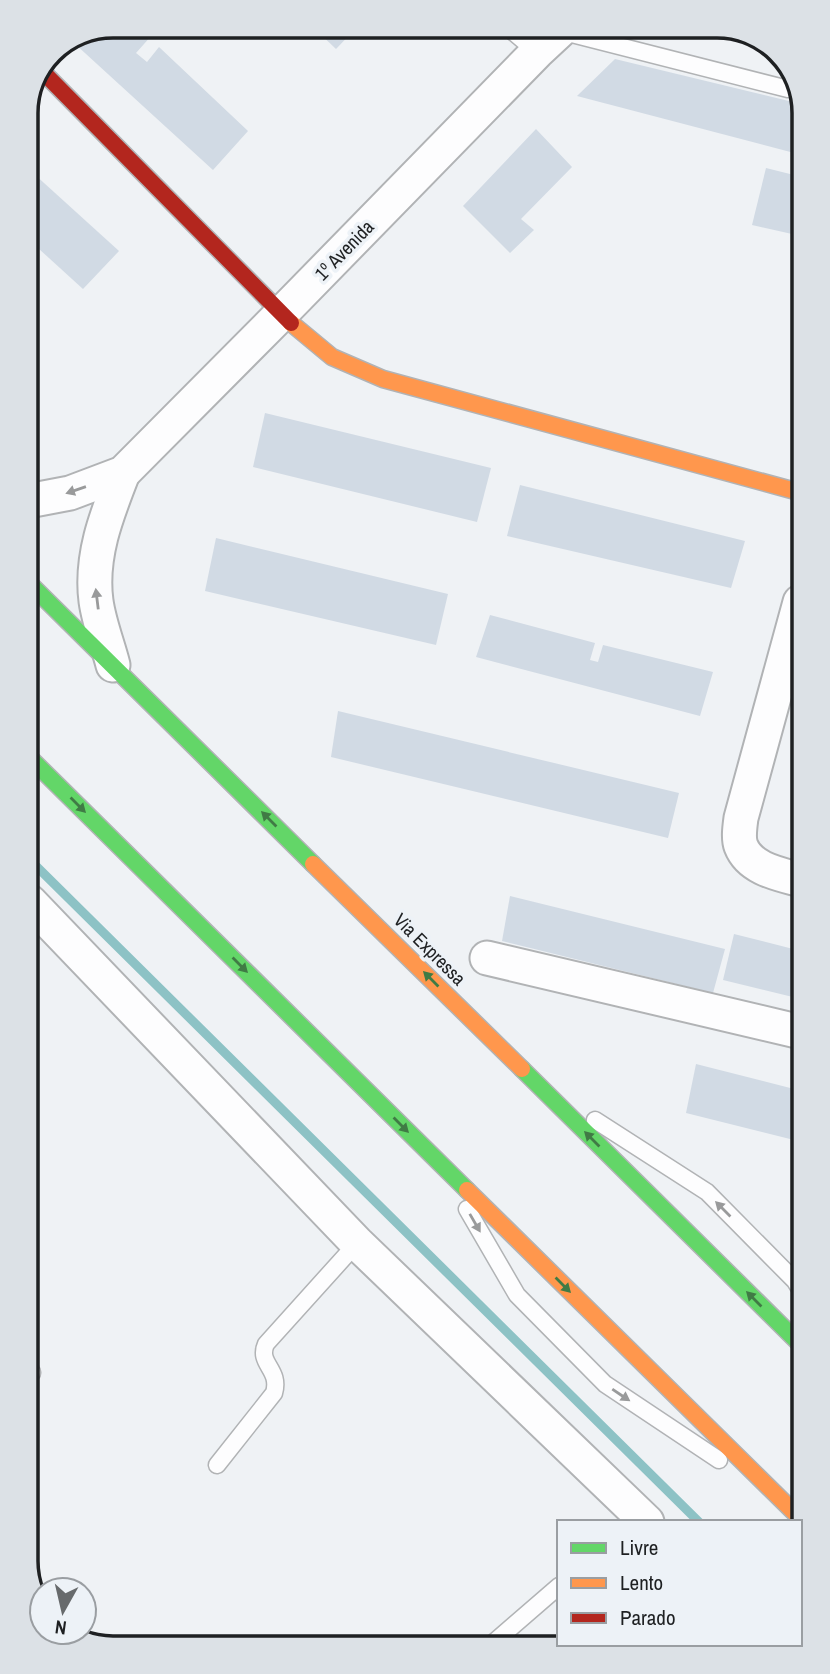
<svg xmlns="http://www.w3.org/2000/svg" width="830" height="1674" font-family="'Archivo Narrow',sans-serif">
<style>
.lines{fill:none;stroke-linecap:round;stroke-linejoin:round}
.stream{stroke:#8dc2c5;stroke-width:9}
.building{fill:#d1dae4}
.lane-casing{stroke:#b1b3b5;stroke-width:19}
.street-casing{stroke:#b1b3b5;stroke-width:37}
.fast-casing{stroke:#b1b3b5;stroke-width:19}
.slow-casing{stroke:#b1b3b5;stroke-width:19}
.jam-casing{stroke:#b1b3b5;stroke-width:19}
.lane{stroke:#fdfdfe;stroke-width:16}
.street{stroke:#fdfdfe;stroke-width:33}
.fast{stroke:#63d668;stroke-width:16}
.slow{stroke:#ff974d;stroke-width:16}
.jam{stroke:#b3261e;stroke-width:16}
.oneway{fill:#999a9b}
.oneway2{fill:#407b45}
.labels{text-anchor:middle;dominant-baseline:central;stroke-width:7;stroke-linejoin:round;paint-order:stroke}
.street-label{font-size:19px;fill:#1e2022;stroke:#edf2f7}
.rim{fill:none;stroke:#1e2022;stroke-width:3.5}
</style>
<rect width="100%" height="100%" fill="#eff2f5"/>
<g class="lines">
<!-- stream -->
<polyline class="stream" points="30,860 699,1522"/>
</g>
<!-- building -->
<g class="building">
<polygon points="114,26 142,26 152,35 136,53 147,62 159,47 248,131 213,170 74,43"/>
<polygon points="312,26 358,26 336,49"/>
<polygon points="615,59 797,103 798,154 577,96"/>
<polygon points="536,129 572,167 521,219 534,230 510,253 463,206"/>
<polygon points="766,168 798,176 798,210 792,234 752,225"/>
<polygon points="33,173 119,251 83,289 27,238 27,179"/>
<polygon points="27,356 35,362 28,372"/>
<polygon points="265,413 491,468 477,522 253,467"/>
<polygon points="520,485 745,541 731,588 507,536"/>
<polygon points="216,538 448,594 436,645 205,591"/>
<polygon points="490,615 595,643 590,660 598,662 603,645 713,672 700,716 476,657"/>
<polygon points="338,711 679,793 668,838 331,757"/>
<polygon points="800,813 801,831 795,829"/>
<polygon points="510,896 725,949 713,993 502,941"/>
<polygon points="734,934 801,951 801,999 723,980"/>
<polygon points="696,1064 802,1091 802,1142 686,1113"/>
</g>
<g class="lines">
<!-- lane casing -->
<g class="lane-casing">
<g id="lane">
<polyline points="506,26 537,52"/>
<polyline points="560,31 788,89 797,87"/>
<polyline points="595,1120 707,1192 795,1281 803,1294"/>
<polyline points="467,1209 517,1295 605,1384 719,1460"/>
<polyline points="32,1373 32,1372"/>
<path d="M217,1465L274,1393C281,1369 257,1364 266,1344L357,1243"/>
<polyline points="492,1644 559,1586"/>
</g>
</g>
<!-- street casing -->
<g class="street-casing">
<g id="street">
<polyline points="28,501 70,493 123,473 281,314 537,52 565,26"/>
<path d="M800,602L741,818C740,826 738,838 741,846C750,869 779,874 801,880"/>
<path d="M113,665C108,645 99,623 96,601C90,556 107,514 123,473"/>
<polyline points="30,902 357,1243 647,1522"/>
<polyline points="487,958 801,1032"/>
</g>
</g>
<!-- fast casing -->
<g class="fast-casing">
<g id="fast">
<polyline points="28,582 313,864"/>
<polyline points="29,757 467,1190"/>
<polyline points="522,1069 803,1347"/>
</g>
</g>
<!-- slow casing -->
<g class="slow-casing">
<g id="slow">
<polyline points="291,323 332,357 383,379 799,492"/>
<polyline points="313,864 522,1069"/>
<polyline points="467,1190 804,1522"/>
</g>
</g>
<!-- jam casing -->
<g class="jam-casing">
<polyline id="jam" points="43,72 291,323"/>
</g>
<!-- lane -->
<use href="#lane" class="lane"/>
<!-- street -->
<use href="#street" class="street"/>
<!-- fast -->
<use href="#fast" class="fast"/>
<!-- slow -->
<use href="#slow" class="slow"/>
<!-- jam -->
<use href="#jam" class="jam"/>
</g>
<!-- one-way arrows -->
<defs><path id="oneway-solid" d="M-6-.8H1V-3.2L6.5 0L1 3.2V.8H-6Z" transform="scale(1.75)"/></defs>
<g class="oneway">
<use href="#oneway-solid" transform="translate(76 490) rotate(161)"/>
<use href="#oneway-solid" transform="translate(97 599) rotate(-97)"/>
<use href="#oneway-solid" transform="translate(723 1209) rotate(-135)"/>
<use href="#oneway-solid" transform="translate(475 1223) rotate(60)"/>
<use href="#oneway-solid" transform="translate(621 1395) rotate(34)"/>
</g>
<g class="oneway2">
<use href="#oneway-solid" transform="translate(78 805) rotate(45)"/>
<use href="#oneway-solid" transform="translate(269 819) rotate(-135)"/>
<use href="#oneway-solid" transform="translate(240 965) rotate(45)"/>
<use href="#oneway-solid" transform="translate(431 979) rotate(-135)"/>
<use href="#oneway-solid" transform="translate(401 1125) rotate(45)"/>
<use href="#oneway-solid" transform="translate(592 1139) rotate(-135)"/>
<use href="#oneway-solid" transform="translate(563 1285) rotate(45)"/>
<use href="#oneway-solid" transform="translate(754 1299) rotate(-135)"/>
</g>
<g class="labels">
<!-- street labels -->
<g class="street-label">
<text transform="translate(344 250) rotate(-46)">1º Avenida</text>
<text transform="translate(430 949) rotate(45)">Via Expressa</text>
</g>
</g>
<!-- crop -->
<path d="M0 0H830V1674H0ZM113 38H717A75 75 0 0 1 792 113V1561A75 75 0 0 1 717 1636H113A75 75 0 0 1 38 1561V113A75 75 0 0 1 113 38Z" fill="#dce1e6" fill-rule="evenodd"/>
<path class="rim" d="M113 38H717A75 75 0 0 1 792 113V1561A75 75 0 0 1 717 1636H113A75 75 0 0 1 38 1561V113A75 75 0 0 1 113 38Z"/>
<!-- legend -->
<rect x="557" y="1520" width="245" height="126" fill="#edf2f7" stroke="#9a9ea2" stroke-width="2"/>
<rect x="571" y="1543" width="35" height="10" fill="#63d668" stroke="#9a9ea2" stroke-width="2"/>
<text x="620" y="1555" font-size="21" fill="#1e2022">Livre</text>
<rect x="571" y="1578" width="35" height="10" fill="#ff974d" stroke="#9a9ea2" stroke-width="2"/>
<text x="620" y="1590" font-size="21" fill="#1e2022">Lento</text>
<rect x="571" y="1613" width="35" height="10" fill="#b3261e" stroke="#9a9ea2" stroke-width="2"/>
<text x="620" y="1625" font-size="21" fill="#1e2022">Parado</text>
<!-- north arrow -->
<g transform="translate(63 1611) rotate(188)"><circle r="33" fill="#edf2f7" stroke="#9a9ea2" stroke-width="2"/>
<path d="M0-5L12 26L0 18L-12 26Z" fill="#676a6c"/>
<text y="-10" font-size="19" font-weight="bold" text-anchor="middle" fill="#1e2022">N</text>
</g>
</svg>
